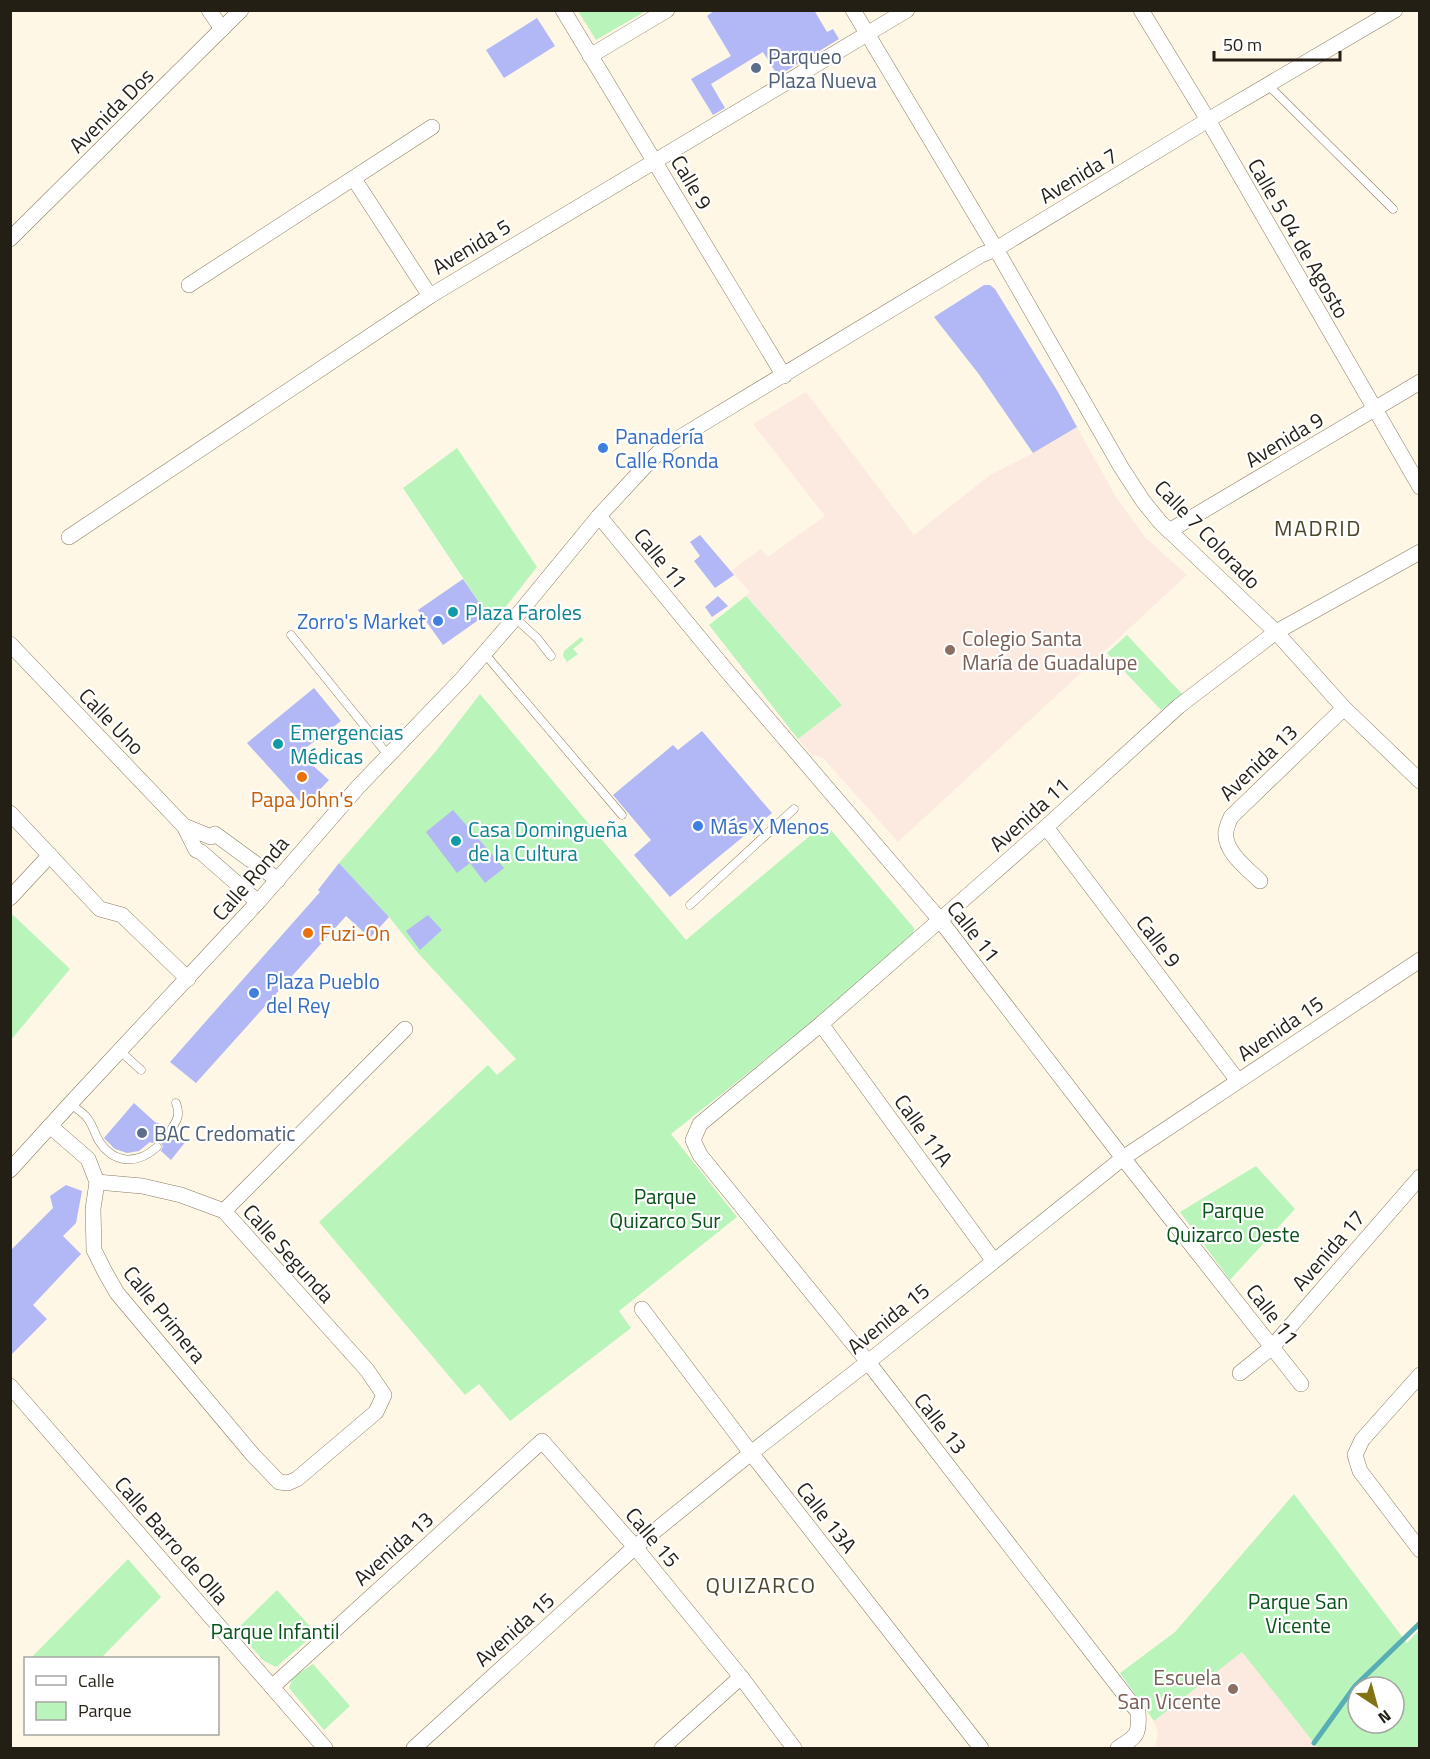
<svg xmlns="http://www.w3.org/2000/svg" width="1430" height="1759" font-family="'Titillium Web',sans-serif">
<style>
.education{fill:#fceae0}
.green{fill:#b9f4bb;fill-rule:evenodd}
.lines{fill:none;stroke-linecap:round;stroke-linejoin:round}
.stream{stroke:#58aeb5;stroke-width:5}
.building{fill:#b2b7f6}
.lane-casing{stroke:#887c61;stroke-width:9}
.street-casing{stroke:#887c61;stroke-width:16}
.lane{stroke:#fff;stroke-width:8}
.street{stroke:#fff;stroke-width:15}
.service-dot{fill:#5c6f8a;stroke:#fff;stroke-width:2}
.shop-dot{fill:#3f7fe0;stroke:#fff;stroke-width:2}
.culture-dot{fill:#0f9aa8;stroke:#fff;stroke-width:2}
.education-dot{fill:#8d6e63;stroke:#fff;stroke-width:2}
.food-dot{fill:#e8710a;stroke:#fff;stroke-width:2}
.labels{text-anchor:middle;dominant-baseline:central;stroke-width:4.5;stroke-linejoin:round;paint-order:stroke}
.service-label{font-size:21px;fill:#4e5e75;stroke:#fff;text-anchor:start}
.street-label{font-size:21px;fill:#241f14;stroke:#fff}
.shop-label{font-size:21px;fill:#366cbe;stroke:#fff;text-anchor:start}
.culture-label{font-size:21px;fill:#0d838f;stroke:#fff;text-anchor:start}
.education-label{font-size:21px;fill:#785e54;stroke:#fff;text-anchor:start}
.food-label{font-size:21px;fill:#c56008;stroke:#fff}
.park-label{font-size:21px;fill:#075217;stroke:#fff}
.neighbourhood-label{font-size:22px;letter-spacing:1.5px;fill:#4e442a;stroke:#fff}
</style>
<rect width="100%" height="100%" fill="#fff7e5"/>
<!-- education -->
<g class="education">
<polygon points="806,392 914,535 990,475 1033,453 1077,427 1116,497 1145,537 1187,575 898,842 823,758 811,754 798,739 842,704 746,596 750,592 731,571 761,549 768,557 825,516 753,424"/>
<polygon points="1242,1652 1318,1748 1155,1748 1158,1733 1154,1721"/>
</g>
<!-- green -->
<g class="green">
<polygon points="578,11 646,11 596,40"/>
<polygon points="457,448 537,567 493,623 403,488"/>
<polygon points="746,596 842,705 798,739 709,625"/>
<polygon points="1127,635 1183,695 1161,710 1107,653"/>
<polygon points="581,637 584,640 573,649 578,654 567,662 563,656 564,651"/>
<polygon points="480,694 686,940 825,823 914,928 913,943 671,1134 737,1217 619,1311 631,1328 510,1421 479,1384 465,1395 319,1222 488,1065 497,1075 516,1059 418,953 389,917 339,863 436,751"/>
<polygon points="13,915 70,969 11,1040 10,919"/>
<polygon points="1256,1166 1295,1209 1230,1280 1180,1212"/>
<path d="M1294,1494L1407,1643L1419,1630V1748H1318L1242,1652L1154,1721L1120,1673L1175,1632ZM1358,1687H1394V1723H1358Z"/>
<polygon points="128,1559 161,1597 101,1658 31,1658"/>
<polygon points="277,1590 316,1633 276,1667 264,1661 236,1630"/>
<polygon points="313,1664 350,1706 324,1730 289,1688 293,1677"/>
</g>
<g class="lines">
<!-- stream -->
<polyline class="stream" points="1314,1743 1355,1686 1420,1623"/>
</g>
<!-- building -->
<g class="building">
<polygon points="715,10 814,10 827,32 833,29 839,39 778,76 763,52 711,84 725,108 713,115 691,79 731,56 707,16"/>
<polygon points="537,18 555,46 504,78 486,50"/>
<polygon points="984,285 990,285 995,289 1058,392 1077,427 1033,453 978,373 934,317"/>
<polygon points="700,535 734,575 715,588 694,561 700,556 690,542"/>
<polygon points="463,579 487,614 443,645 418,610"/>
<polygon points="718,596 728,606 712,617 705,607"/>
<polygon points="314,688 341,721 299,753 329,780 304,806 247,743"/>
<polygon points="702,731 772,813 670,897 634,855 651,840 613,795 673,745 678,750"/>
<polygon points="453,810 504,868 485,883 470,863 457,873 426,832"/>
<polygon points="339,863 389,917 370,938 346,916 196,1083 170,1062 320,892 318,890"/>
<polygon points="428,915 442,930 420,950 406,931"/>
<polygon points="134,1103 155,1122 166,1126 168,1133 172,1134 177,1132 187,1140 171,1160 161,1151 163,1146 159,1141 152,1143 150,1142 139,1151 127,1153 115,1149 104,1138"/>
<polygon points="66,1185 82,1191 76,1223 63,1236 81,1254 33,1305 47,1319 10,1356 10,1251 53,1208 50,1196"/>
</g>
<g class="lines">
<!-- lane casing -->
<g class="lane-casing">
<g id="lane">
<polyline points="1268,85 1393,209"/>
<polyline points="515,618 537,638 551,656"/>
<polyline points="291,635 388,755"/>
<polyline points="484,653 622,815"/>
<polyline points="690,905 794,809"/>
<polyline points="120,1051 141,1070"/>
<path d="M70,1104C76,1108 84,1113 88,1119C93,1126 95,1134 99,1141C114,1164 137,1165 157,1147"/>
<path d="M172,1128C178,1119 180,1114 176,1103"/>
</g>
</g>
<!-- street casing -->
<g class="street-casing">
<g id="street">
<polyline points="209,10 222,29"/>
<polyline points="563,10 784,376"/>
<polyline points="853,10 996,249 1121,467 1143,501 1160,522 1276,632 1344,708 1420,781"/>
<polyline points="1141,10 1208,120 1420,487"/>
<polyline points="590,56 667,10"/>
<polyline points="354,179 430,296"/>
<polyline points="10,239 241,10"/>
<polyline points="189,285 432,127"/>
<polyline points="599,516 726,670 940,920 1123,1158 1301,1384"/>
<polyline points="1169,531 1420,382"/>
<polyline points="69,537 430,296 907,10"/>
<polyline points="10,644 184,826 196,850 201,852 258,902"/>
<polyline points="10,813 100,909 122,915 188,979"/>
<polyline points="184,826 211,837 215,834 278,880"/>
<polyline points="1046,827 1238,1081"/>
<path d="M1260,881C1248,869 1223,851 1226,831C1227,826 1229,821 1231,817L1344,708"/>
<polyline points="10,898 50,855"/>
<polyline points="821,1024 993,1260"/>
<polyline points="50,1126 88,1159 97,1182 93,1209 94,1250 105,1272 117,1293 253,1455 279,1482 288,1483 297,1479 376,1412 384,1395 367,1370 224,1211 181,1195 142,1186 97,1182"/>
<polyline points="10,1170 70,1104 258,902 358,787 462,679 515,618 599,516 649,462 660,451 674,441 981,255 996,249 1208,120 1395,10"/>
<polyline points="224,1211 405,1029"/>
<polyline points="642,1309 751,1453 981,1748"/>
<polyline points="1240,1373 1272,1347 1420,1177"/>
<polyline points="1420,1375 1362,1440 1355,1455 1360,1471 1420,1550"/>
<polyline points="10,1386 325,1748"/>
<polyline points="272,1687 542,1441 635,1547 741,1677 794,1748"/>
<polyline points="414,1748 635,1547 751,1453 868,1362 1123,1158 1420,960"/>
<polyline points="662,1748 741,1677"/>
<path d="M1118,1748C1136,1737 1140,1735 1138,1712L868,1362L700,1155L693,1140L700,1124L821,1024L940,920L1046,827L1179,706L1276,632L1420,552"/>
</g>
</g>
<!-- lane -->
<use href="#lane" class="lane"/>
<!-- street -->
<use href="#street" class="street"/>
</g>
<!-- markers -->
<g class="service-dot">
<circle cx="756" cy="68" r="6"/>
<circle cx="142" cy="1133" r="6"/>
</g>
<g class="shop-dot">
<circle cx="603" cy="448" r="6"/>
<circle cx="438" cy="621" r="6"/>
<circle cx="698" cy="826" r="6"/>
<circle cx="254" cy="993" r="6"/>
</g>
<g class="culture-dot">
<circle cx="453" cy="612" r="6"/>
<circle cx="278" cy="744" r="6"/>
<circle cx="456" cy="841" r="6"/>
</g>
<g class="education-dot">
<circle cx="950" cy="650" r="6"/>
<circle cx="1233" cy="1689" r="6"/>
</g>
<g class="food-dot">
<circle cx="302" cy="777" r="6"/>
<circle cx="308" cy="933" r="6"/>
</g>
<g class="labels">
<!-- service labels -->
<g class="service-label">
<text x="768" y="56">Parqueo<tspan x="768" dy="24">Plaza Nueva</tspan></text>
<text x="154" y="1133">BAC Credomatic</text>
</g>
<!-- street labels -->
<g class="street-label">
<text transform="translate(111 110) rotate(-45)">Avenida Dos</text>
<text transform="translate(1078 175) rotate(-31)">Avenida 7</text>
<text transform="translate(692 182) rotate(59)">Calle 9</text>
<text transform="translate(1299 238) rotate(60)">Calle 5 04 de Agosto</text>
<text transform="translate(471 246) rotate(-31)">Avenida 5</text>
<text transform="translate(1284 439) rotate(-31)">Avenida 9</text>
<text transform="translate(1208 534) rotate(46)">Calle 7 Colorado</text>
<text transform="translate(661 558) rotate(51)">Calle 11</text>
<text transform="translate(112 721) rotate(46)">Calle Uno</text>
<text transform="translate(1258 762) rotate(-44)">Avenida 13</text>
<text transform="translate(1029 814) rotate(-42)">Avenida 11</text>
<text transform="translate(250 878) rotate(-49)">Calle Ronda</text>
<text transform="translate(974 931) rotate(52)">Calle 11</text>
<text transform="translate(1159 941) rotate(53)">Calle 9</text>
<text transform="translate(1280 1028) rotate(-34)">Avenida 15</text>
<text transform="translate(924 1130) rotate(54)">Calle 11A</text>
<text transform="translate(1328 1250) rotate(-49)">Avenida 17</text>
<text transform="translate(289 1253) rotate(48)">Calle Segunda</text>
<text transform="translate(165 1314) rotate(51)">Calle Primera</text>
<text transform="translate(1273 1314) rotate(52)">Calle 11</text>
<text transform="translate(888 1318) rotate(-39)">Avenida 15</text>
<text transform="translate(941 1423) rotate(52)">Calle 13</text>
<text transform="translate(827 1517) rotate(52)">Calle 13A</text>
<text transform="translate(653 1537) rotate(50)">Calle 15</text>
<text transform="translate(172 1540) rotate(49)">Calle Barro de Olla</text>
<text transform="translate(393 1548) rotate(-42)">Avenida 13</text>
<text transform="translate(514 1629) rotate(-42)">Avenida 15</text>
</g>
<!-- shop labels -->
<g class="shop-label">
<text x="615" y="436">Panadería<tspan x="615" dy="24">Calle Ronda</tspan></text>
<text x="426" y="621" text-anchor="end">Zorro's Market</text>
<text x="710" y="826">Más X Menos</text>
<text x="266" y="981">Plaza Pueblo<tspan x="266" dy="24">del Rey</tspan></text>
</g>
<!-- culture labels -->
<g class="culture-label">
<text x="465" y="612">Plaza Faroles</text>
<text x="290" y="732">Emergencias<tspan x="290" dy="24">Médicas</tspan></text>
<text x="468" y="829">Casa Domingueña<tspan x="468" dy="24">de la Cultura</tspan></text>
</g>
<!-- education labels -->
<g class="education-label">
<text x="962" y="638">Colegio Santa<tspan x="962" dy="24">María de Guadalupe</tspan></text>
<text x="1221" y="1677" text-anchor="end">Escuela<tspan x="1221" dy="24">San Vicente</tspan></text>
</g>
<!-- food labels -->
<g class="food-label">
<text x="302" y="799">Papa John's</text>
<text x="320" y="933" text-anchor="start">Fuzi-On</text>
</g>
<!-- park labels -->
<g class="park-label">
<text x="665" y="1196">Parque<tspan x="665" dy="24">Quizarco Sur</tspan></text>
<text x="1233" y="1210">Parque<tspan x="1233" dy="24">Quizarco Oeste</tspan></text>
<text x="1298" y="1601">Parque San<tspan x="1298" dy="24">Vicente</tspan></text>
<text x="275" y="1631">Parque Infantil</text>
</g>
<!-- neighbourhood labels -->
<g class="neighbourhood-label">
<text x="1318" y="528">MADRID</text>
<text x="761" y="1585">QUIZARCO</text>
</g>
</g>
<!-- border -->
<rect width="1430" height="1759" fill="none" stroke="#241f14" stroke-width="24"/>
<!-- legend -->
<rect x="24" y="1657" width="195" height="78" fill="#ffffff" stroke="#a7a5a1" stroke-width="1.5"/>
<rect x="36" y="1676" width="30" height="9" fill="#ffffff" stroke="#a7a5a1" stroke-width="1.5"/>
<text x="78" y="1687" font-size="18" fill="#241f14">Calle</text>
<rect x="36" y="1702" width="30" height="18" fill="#b9f4bb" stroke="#a7a5a1" stroke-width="1.5"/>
<text x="78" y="1717" font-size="18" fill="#241f14">Parque</text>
<!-- north arrow -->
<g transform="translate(1376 1705) rotate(144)"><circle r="28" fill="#ffffff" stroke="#a7a5a1" stroke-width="1.5"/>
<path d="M0-4.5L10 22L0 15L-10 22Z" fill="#827314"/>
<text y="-9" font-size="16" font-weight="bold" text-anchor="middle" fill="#241f14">N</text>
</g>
<!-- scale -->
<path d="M1214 51v9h126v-9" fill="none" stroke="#241f14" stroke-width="3"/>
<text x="1223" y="51" font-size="18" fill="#241f14" stroke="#ffffff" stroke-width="4.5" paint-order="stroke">50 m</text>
</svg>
